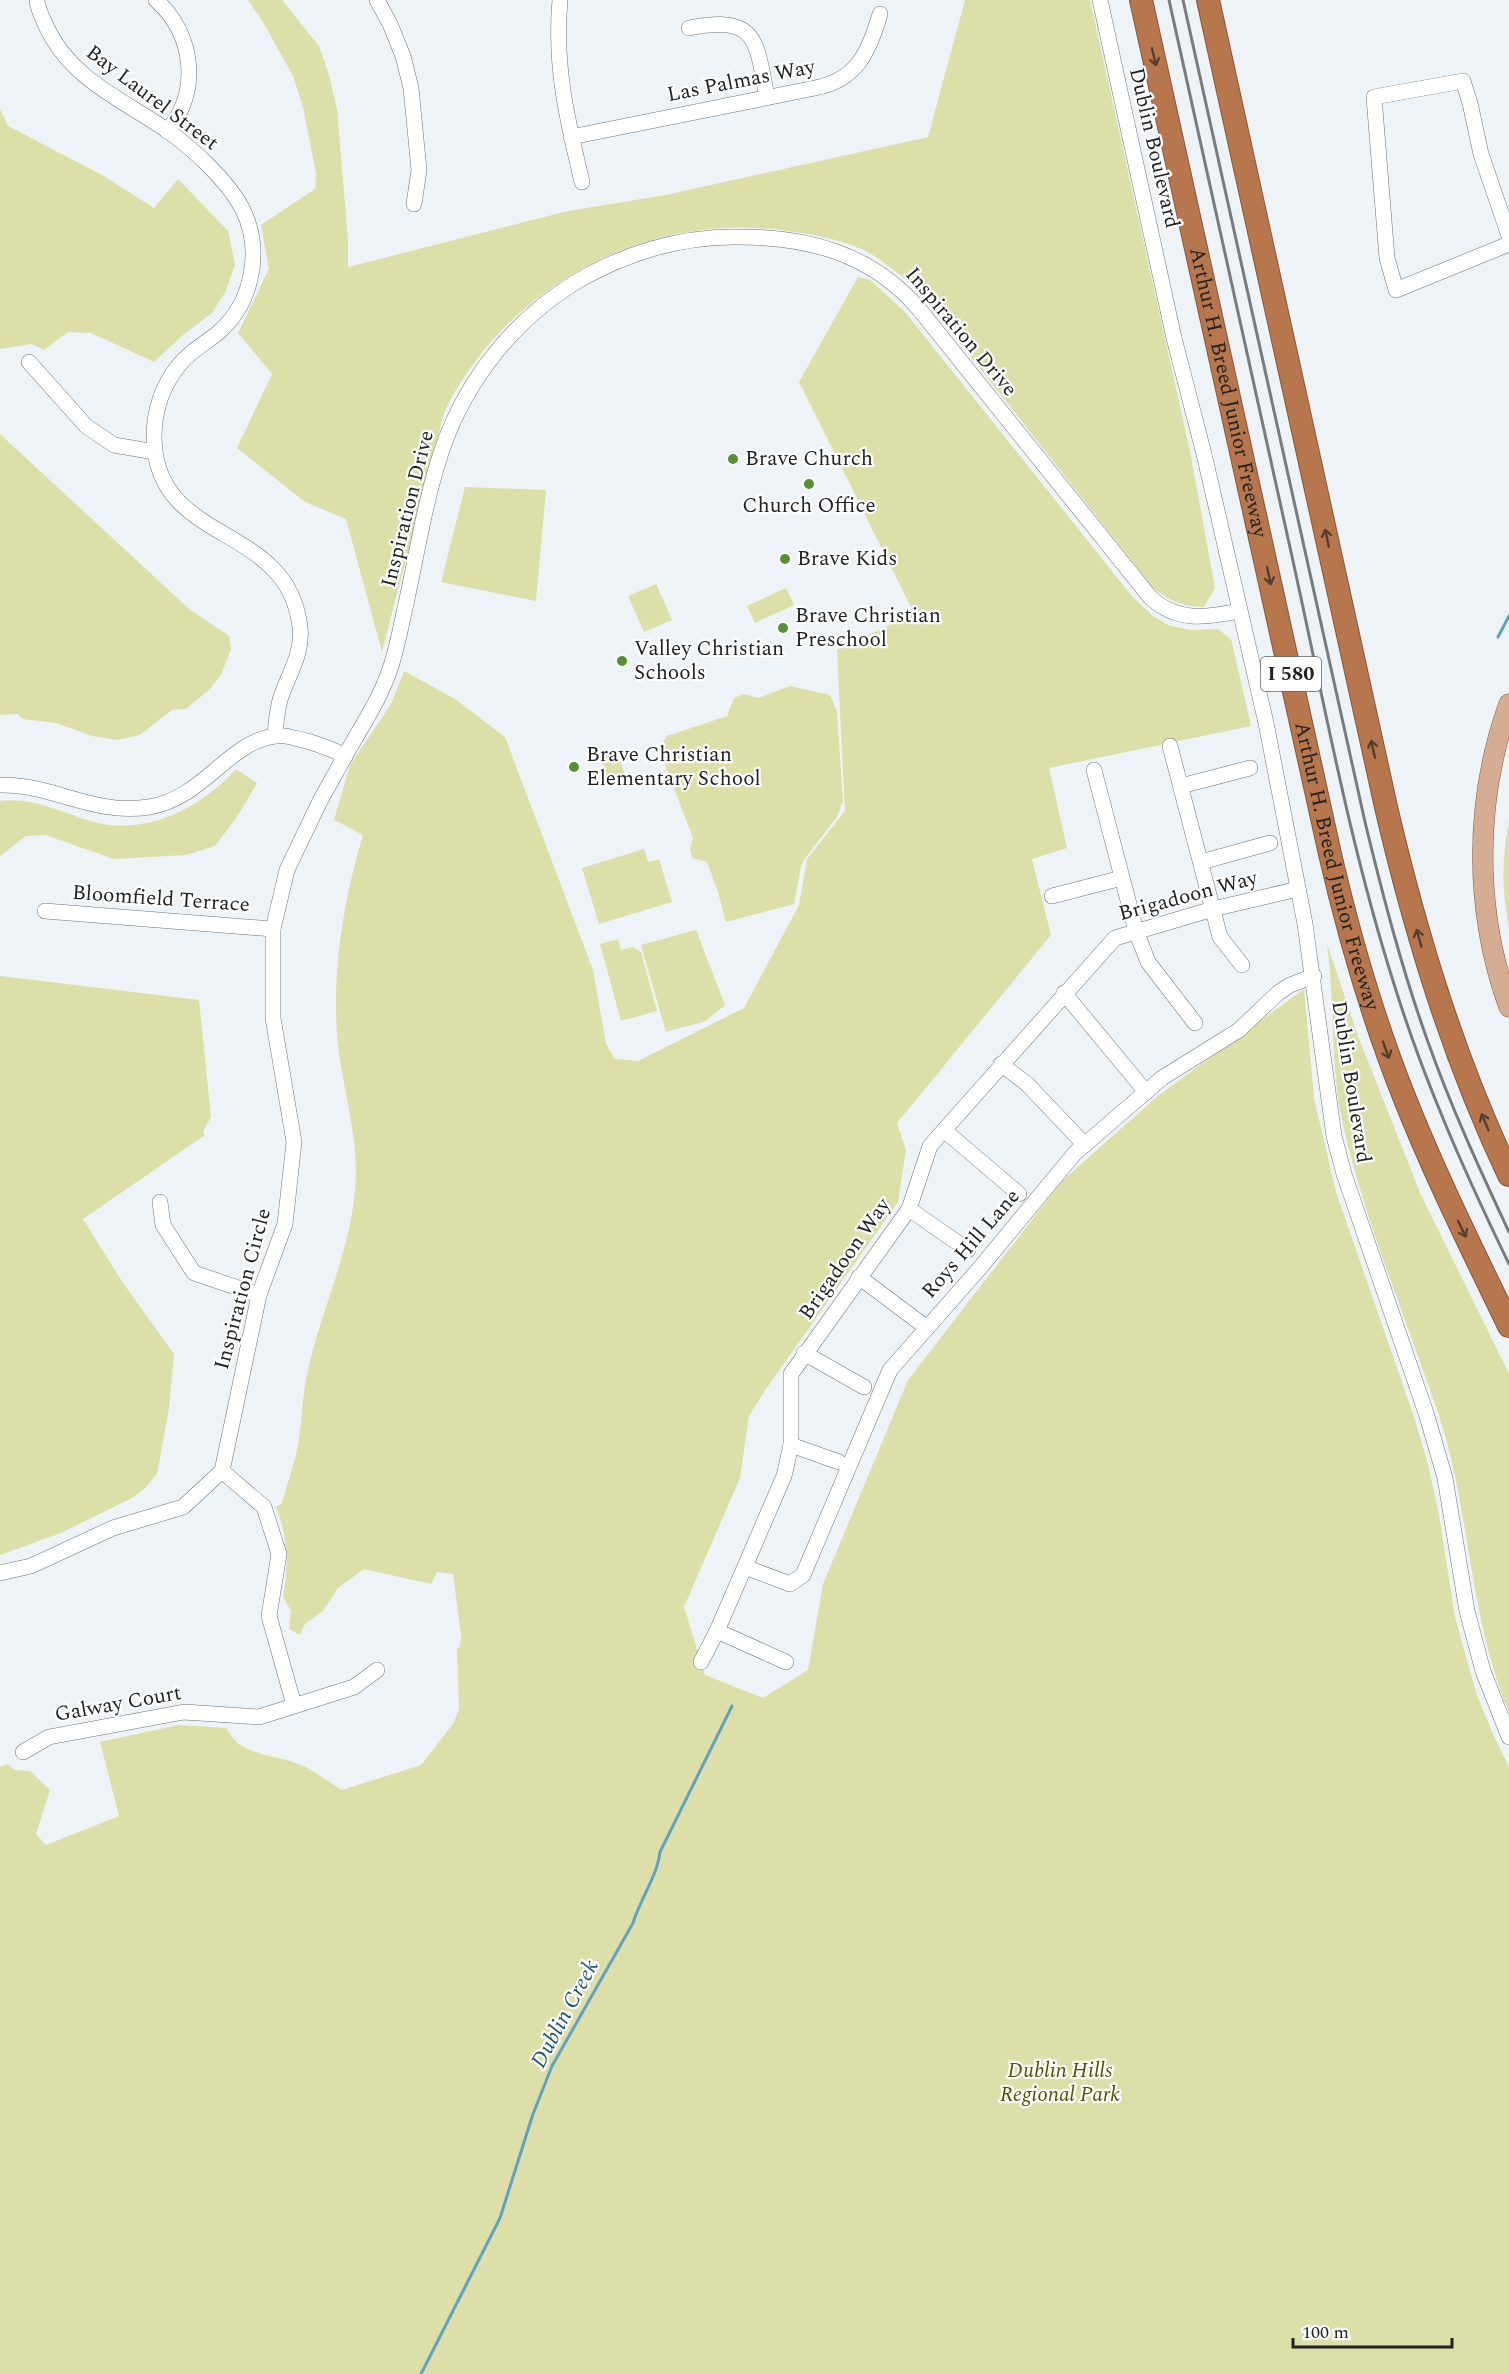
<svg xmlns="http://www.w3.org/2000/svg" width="1509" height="2374" font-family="Spectral,serif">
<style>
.green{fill:#dcdfa8}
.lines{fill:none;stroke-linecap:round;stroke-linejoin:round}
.stream{stroke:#5ea3c4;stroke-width:3}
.minor-casing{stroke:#6e7377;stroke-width:16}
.major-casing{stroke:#82593d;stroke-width:21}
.highway-casing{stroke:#82593d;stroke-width:24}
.minor{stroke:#fff;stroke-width:15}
.major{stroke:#d4ad93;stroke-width:20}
.highway{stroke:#b7764b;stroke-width:22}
.rail{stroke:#797c7f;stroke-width:3}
.oneway{stroke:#553f32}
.poi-dot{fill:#539132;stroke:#fff;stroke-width:2}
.labels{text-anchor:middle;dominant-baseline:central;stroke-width:4.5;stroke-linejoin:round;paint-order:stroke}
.shield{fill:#fff;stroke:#636466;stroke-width:1.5}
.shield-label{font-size:20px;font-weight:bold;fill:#202224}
.street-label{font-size:21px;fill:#202224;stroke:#fff}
.poi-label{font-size:21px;fill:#202224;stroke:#fff;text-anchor:start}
.park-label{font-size:21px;font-style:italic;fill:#505201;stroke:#fff}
.water-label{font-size:22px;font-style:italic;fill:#1d536c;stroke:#fff}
</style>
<rect width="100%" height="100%" fill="#eef3f8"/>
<!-- green -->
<g class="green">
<path d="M248,0H282L319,46L329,75L337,109L348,241V267L568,211L666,195L928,137L965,0H1090L1190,451L1215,588L1204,607C1183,607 1171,601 1154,589L915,286C900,276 886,263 871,254C846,240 816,235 788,231C651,211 515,281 449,402C440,419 435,453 430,472C414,532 397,592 382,652L346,519L305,502L237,448L272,374L238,333L269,269L261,225L315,189L316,173L303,107L293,76L263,22Z"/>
<polygon points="0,109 8,126 102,175 154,208 178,179 228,231 235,264 226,291 212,313 183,335 154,362 91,333 68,332 44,350 32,344 0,349"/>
<path d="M858,277L870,280L905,312L1131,595L1153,616L1168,625L1190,630L1218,629L1231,639L1251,726L1049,768L1067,848L1032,859L1051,935L897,1123L906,1150L898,1202L766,1389L749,1416L740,1478L684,1607L705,1675L763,1698L808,1670L823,1584L908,1380L1062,1181L1159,1095L1304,989L1314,1098L1336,1192L1414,1417L1428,1464L1439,1515L1455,1617L1466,1657L1477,1695L1492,1732L1509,1767V2374H0V1767L7,1764L15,1770L30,1771L50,1790L36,1834L46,1845L119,1816L100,1742L178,1725L227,1728C238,1758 281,1754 305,1767C318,1773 330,1783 342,1790L421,1765L453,1724L459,1709L457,1648L460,1647L461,1635L453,1574L437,1572L431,1584L364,1569L338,1588L323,1611L305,1624L300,1635L289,1629L291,1611L283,1597C289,1565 288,1537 276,1507L282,1503C287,1484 294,1465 298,1446C302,1422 302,1398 307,1374C322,1305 355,1243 356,1172C356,1129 343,1088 338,1046C331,976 343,902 363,835L334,820L350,765L391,704L404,671L455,699L505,737L593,970L606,1044L615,1059L638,1061L744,1008L799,905L807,859L845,811L837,650L914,613L799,382Z"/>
<polygon points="0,434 188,608 229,636 231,649 221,675 210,689 186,709 172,710 140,735 117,740 92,736 56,723 22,719 18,714 0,715"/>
<polygon points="465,487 546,490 536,601 441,582"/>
<polygon points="656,584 672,620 644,632 628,596"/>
<polygon points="786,588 794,605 755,623 747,606"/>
<polygon points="790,686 830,695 837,712 843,801 837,817 806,857 801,866 794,904 726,922 718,892 707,862 692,858 690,849 693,838 659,749 667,736 727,716 734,698 744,694 758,698"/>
<polygon points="617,751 625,775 608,781 600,757"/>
<path d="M236,769L257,783L237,817L215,846L186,855L114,859L45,835L26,836L0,856V801C33,797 63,813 93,822C147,836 201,808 236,769Z"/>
<path d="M1509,822V929C1502,892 1501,859 1509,822Z"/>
<polygon points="644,849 648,862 659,859 672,902 599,924 582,868"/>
<polygon points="696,930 725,1005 706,1021 666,1032 641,945"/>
<polygon points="618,939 621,950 633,947 641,952 657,1011 621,1021 600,944"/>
<path d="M1327,944L1358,1036L1421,1195L1509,1374V1712C1472,1625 1471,1530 1446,1439C1439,1413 1429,1387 1420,1362C1392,1282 1360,1203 1342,1120C1330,1063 1335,1002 1327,944Z"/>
<polygon points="0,976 199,1000 211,1117 203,1131 205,1135 83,1219 123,1283 174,1354 169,1408 157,1474 147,1486 134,1497 61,1533 0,1555"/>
</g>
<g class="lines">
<!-- stream -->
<g class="stream">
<polyline points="1498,637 1509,616"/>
<path d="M421,2374L500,2218L533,2114L552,2066L633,1923C640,1899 657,1877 660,1852L732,1706"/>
</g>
<!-- minor casing -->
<g class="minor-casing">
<g id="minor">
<path d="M37,0C38,10 42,17 46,26C71,80 122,99 168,131C193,149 227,180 242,208C263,249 253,302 219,332C206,343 190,351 179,365C162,386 154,411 154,438C156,547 288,521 300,627C303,652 290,672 282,694C277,707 276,722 275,736"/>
<path d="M156,0C194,34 201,92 167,131"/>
<polyline points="377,0 390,24 403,56 411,88 419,170 414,204"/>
<path d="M560,0C554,65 567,119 582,182"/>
<polyline points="1100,0 1174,338 1204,454 1266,723 1305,924 1334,1136 1344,1174 1426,1413 1445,1478 1467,1611 1483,1671 1509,1737"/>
<path d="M689,28C757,15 756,39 767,97"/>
<path d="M571,137L815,88C857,80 869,52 880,14"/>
<polyline points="1509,236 1481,154 1470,103 1463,81 1374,97 1387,258 1396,290 1509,244"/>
<polyline points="29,362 86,426 114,445 155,452"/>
<polyline points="1170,746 1220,937 1242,965"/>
<path d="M345,756C361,727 381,698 391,666C398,644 402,621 407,599C418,548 426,496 443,447C467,379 514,320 576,282C623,254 678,237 733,237C805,236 870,252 919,309L1150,597C1176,622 1206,618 1239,611"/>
<polyline points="1094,770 1136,931 1148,962 1195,1023"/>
<path d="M0,785C53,784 94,816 149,807C204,798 228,742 275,736C285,734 297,739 307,741C320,745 333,749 345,756L320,801L287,870L273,929V1018L294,1142L285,1224L259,1295L222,1471L183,1507L113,1528L31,1566L0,1573"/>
<polyline points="1181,786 1250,768"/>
<polyline points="1201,862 1270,843"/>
<polyline points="1052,896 1122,878"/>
<polyline points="45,911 273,929"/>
<polyline points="1064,993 1146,1092"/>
<polyline points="1001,1064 1027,1084 1085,1145"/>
<polyline points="944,1130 1019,1194"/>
<polyline points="160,1202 163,1225 194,1273 259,1295"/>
<polyline points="909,1209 968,1250"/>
<polyline points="859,1277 927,1328"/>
<polyline points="804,1353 864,1387"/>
<polyline points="791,1445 839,1462"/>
<polyline points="222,1471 264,1507 279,1554 269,1616 294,1705"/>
<polyline points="745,1567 790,1584 803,1575 890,1370 979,1269 1075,1153 1162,1078 1239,1030 1278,993 1290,985 1314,976"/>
<polyline points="717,1631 786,1662"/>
<polyline points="701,1662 717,1631 784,1476 791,1445 791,1374 909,1209 930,1146 1115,938 1213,909 1298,889"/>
<polyline points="23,1752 49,1737 184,1712 259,1717 354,1687 377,1670"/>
</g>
</g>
<!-- major casing -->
<g class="major-casing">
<path id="major" d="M1509,704C1474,801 1474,910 1509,1007"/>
</g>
<!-- highway casing -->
<g class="highway-casing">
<g id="highway">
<path id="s1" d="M1141,0L1330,854C1349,936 1372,1016 1403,1094C1434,1173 1472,1249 1509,1326"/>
<path d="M1208,0L1386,807C1416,935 1453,1057 1509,1175"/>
</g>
</g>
<!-- minor -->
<use href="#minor" class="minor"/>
<!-- major -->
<use href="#major" class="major"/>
<!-- highway -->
<use href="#highway" class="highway"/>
<!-- rail -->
<g class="rail">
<path d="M1169,0C1210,187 1251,374 1293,561C1324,702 1350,846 1394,984C1424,1081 1465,1173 1509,1264"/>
<path d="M1183,0L1365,822C1383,896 1402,970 1428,1042C1451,1107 1480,1170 1509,1232"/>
</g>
</g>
<!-- one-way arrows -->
<defs><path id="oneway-shaft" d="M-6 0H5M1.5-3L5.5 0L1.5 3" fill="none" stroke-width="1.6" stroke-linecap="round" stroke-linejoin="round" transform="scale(1.5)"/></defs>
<g class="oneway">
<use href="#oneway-shaft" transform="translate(1154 57) rotate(77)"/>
<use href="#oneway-shaft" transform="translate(1327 538) rotate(-102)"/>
<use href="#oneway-shaft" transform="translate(1269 576) rotate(78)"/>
<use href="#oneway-shaft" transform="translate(1373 749) rotate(-102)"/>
<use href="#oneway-shaft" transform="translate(1419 938) rotate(-106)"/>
<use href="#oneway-shaft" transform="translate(1386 1050) rotate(70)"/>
<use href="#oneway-shaft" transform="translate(1485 1122) rotate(-113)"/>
<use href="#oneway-shaft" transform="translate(1462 1229) rotate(64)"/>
</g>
<!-- markers -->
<g class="poi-dot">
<circle cx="733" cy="459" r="6"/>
<circle cx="809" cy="484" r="6"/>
<circle cx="785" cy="559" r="6"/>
<circle cx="783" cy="628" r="6"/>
<circle cx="622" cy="661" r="6"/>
<circle cx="574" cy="767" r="6"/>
</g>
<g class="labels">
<!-- shield labels -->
<rect class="shield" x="1261" y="657" width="60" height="34" rx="4.5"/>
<g class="shield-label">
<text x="1291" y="674">I 580</text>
</g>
<!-- street labels -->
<g class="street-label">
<text transform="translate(741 81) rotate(-11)">Las Palmas Way</text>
<text transform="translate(152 98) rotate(37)">Bay Laurel Street</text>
<text transform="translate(1154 148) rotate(77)">Dublin Boulevard</text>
<text transform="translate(961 332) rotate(50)">Inspiration Drive</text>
<text stroke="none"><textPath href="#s1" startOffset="402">Arthur H. Breed Junior Freeway</textPath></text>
<text transform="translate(408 509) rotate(-76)">Inspiration Drive</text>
<text stroke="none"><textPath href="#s1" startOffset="888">Arthur H. Breed Junior Freeway</textPath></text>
<text transform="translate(1188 896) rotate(-15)">Brigadoon Way</text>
<text transform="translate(161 899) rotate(4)">Bloomfield Terrace</text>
<text transform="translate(1351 1082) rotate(81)">Dublin Boulevard</text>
<text transform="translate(971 1244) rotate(-49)">Roys Hill Lane</text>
<text transform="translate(845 1259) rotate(-55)">Brigadoon Way</text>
<text transform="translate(243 1289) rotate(-75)">Inspiration Circle</text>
<text transform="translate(118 1704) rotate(-10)">Galway Court</text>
</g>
<!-- poi labels -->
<g class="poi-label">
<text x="745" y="459">Brave Church</text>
<text x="809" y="506" text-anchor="middle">Church Office</text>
<text x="797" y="559">Brave Kids</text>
<text x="795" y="616">Brave Christian<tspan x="795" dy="24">Preschool</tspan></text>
<text x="634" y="649">Valley Christian<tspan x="634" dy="24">Schools</tspan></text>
<text x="586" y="755">Brave Christian<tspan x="586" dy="24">Elementary School</tspan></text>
</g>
<!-- park labels -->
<g class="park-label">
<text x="1060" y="2071">Dublin Hills<tspan x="1060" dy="24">Regional Park</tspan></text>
</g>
<!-- water labels -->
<g class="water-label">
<text transform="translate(565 2014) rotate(-62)">Dublin Creek</text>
</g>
</g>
<!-- scale -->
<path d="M1293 2338v9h159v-9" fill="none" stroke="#202224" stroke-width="3"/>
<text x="1302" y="2338" font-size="18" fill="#202224" stroke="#ffffff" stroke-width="4.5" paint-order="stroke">100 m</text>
</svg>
